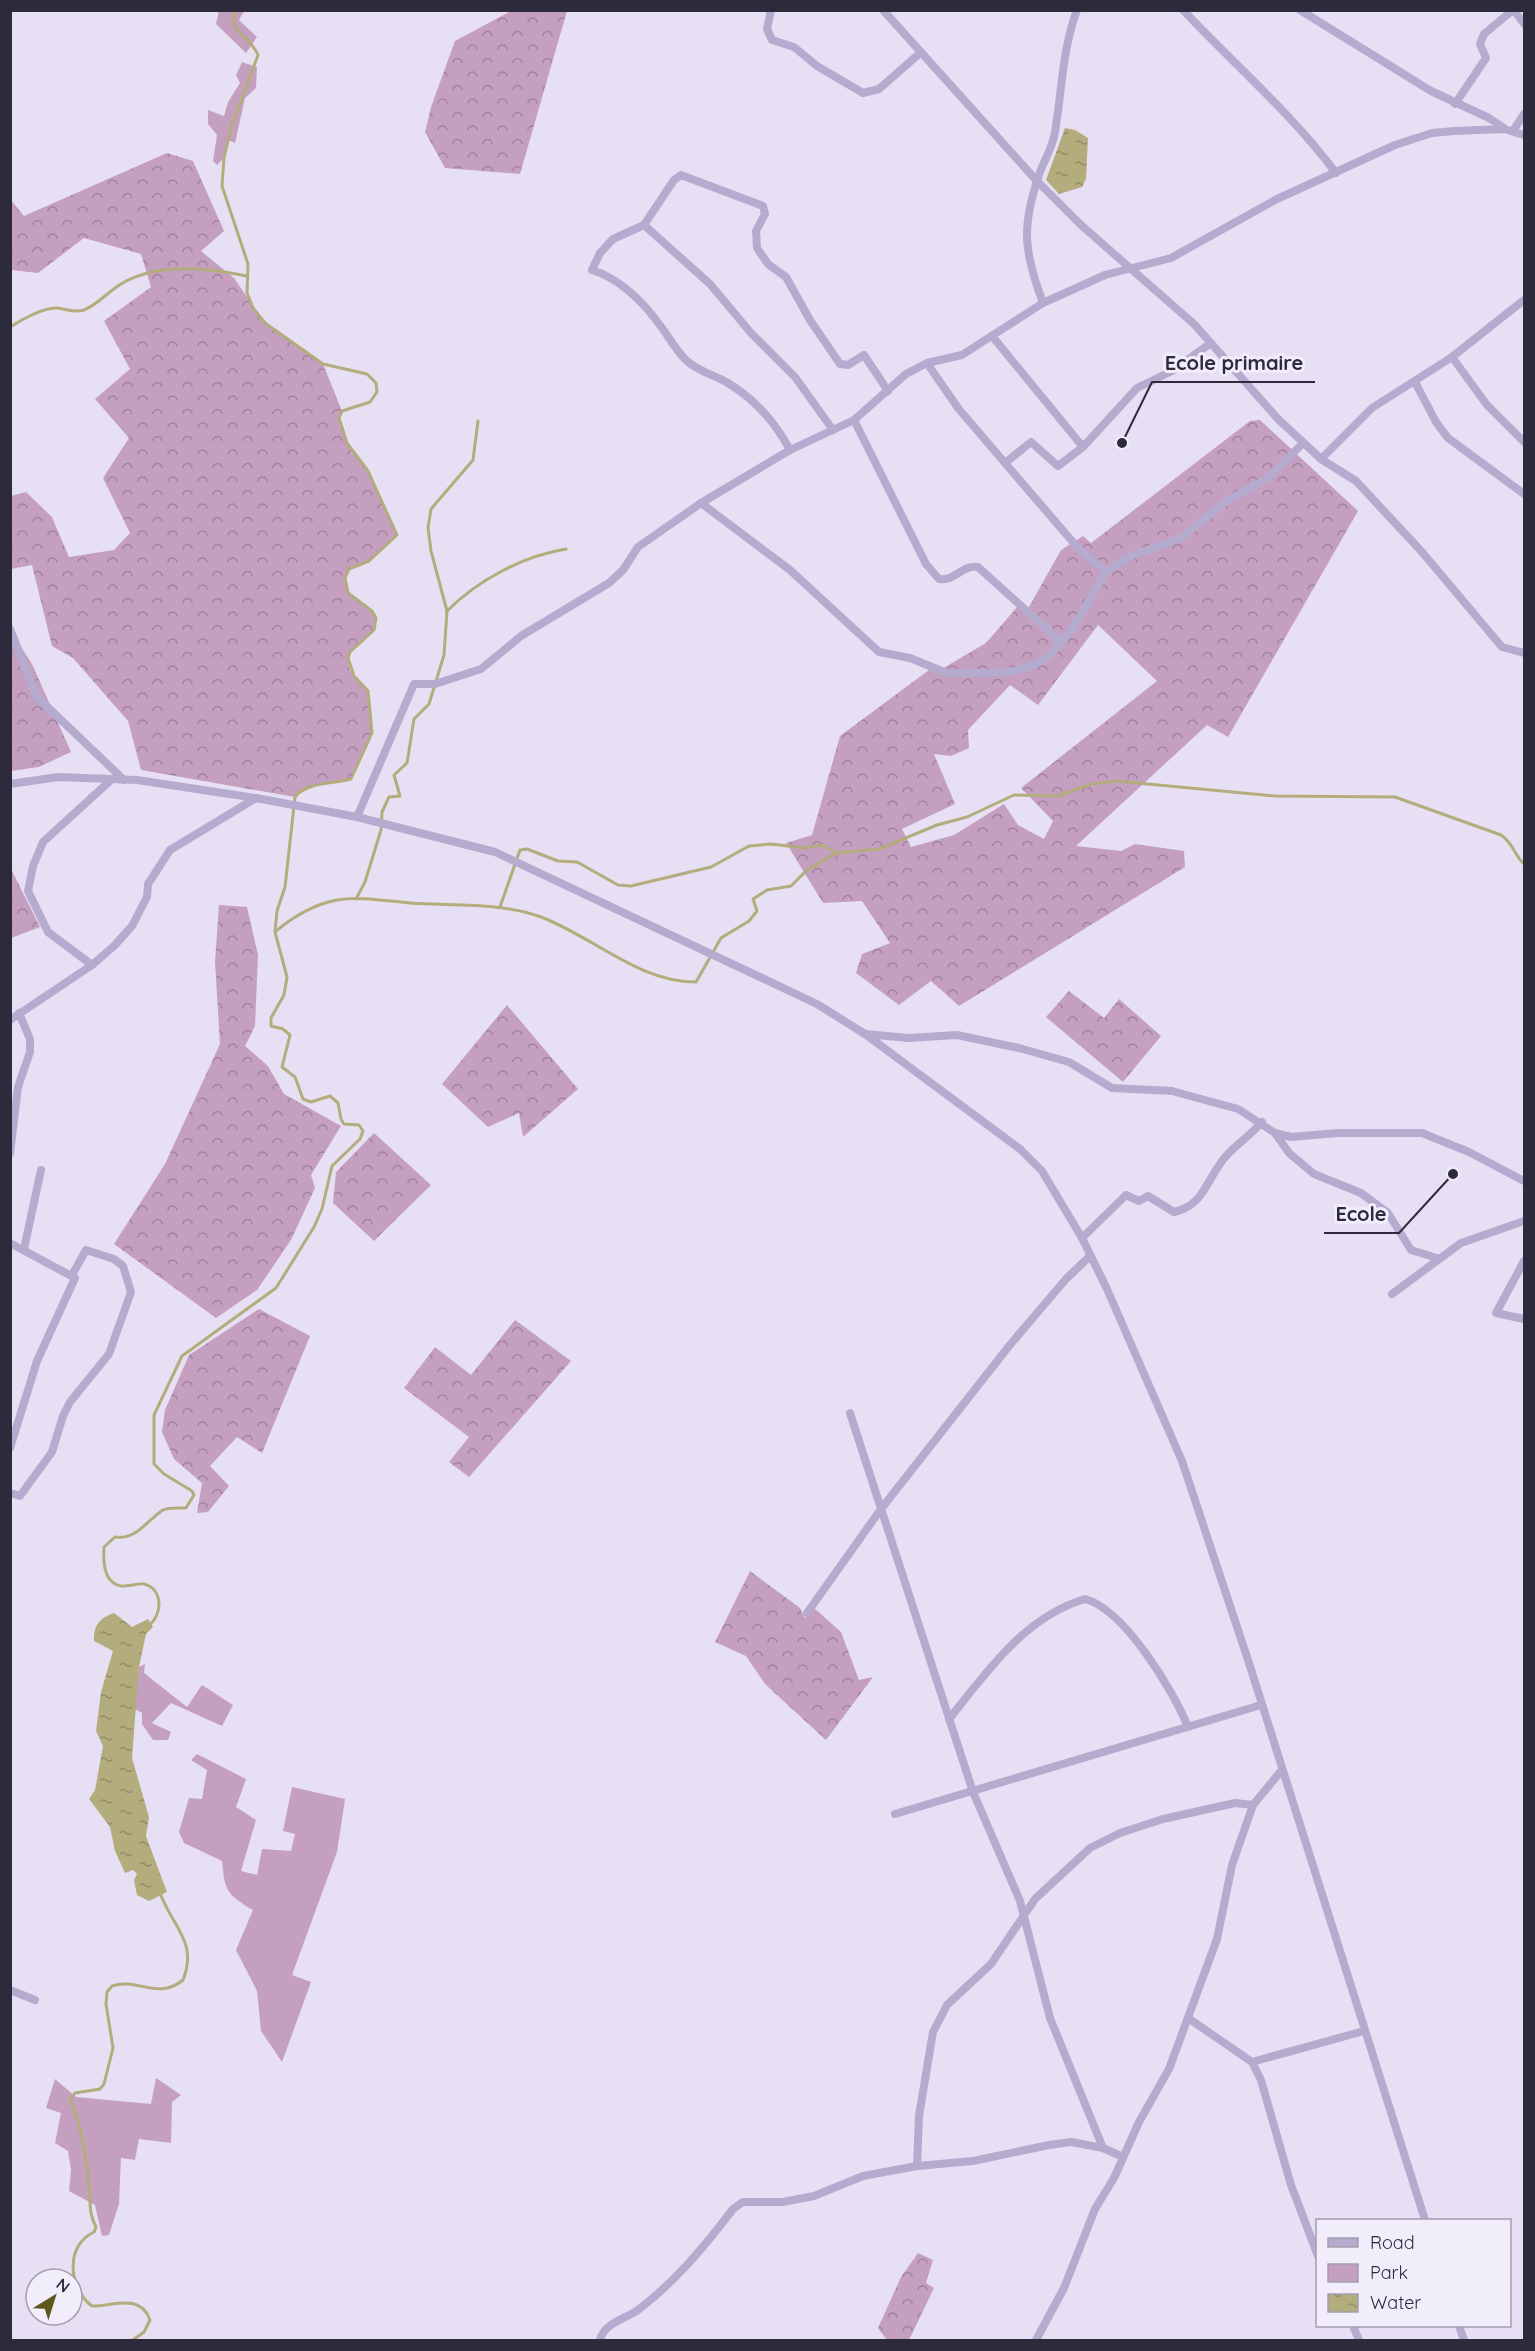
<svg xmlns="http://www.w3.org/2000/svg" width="1535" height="2351" font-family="Quicksand,sans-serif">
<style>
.green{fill:#c59fbf}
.forest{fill:url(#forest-crowns);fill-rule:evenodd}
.water{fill:url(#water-ripples)}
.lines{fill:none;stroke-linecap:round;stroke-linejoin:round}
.stream{stroke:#b3ac7d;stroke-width:3}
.minor{stroke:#b5abce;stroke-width:8}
.leader{fill:none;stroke:#2d2a3b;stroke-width:2}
.callout-dot{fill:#2d2a3b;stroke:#f2edfb;stroke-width:2}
.callout-label{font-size:20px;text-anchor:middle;font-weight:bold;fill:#2d2a3b;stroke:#f2edfb;stroke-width:6;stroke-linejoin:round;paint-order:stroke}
</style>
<defs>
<pattern id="forest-crowns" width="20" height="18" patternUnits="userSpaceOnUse" patternTransform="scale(1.5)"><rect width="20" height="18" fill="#c59fbf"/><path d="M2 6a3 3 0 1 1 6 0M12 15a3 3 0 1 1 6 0" fill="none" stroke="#a0829c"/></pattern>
<pattern id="water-ripples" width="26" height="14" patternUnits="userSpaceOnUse" patternTransform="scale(1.5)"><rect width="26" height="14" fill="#b3ac7d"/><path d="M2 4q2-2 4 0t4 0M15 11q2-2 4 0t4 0" fill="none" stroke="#928c68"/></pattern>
</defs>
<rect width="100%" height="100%" fill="#e7e0f4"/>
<!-- green -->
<g class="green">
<polygon points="219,11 244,11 239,20 257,37 246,53 216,24"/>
<polygon points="242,62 257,67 256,88 245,98 235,143 228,140 224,158 217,165 213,161 217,135 208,124 208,110 224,116 228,102 240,83 236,75"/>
<polygon points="145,1664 144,1673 187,1707 202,1685 233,1705 222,1726 171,1703 152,1723 171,1732 168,1740 153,1740 142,1724 142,1713 135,1709 139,1667"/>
<path d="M197,1754L246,1779L236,1807L256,1820L241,1871L257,1875L262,1849L291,1851L295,1834L283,1831L292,1787L345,1799L337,1852L292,1975L311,1982L282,2062L261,2031L257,1991L236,1950L253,1910C226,1894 225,1891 222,1861L184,1843L179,1832L189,1798L202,1799L207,1770L191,1760Z"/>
<polygon points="156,2078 181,2095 172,2102 171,2143 139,2139 135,2160 121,2158 119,2204 109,2235 102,2236 95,2205 69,2191 71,2170 68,2151 55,2143 61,2113 46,2108 55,2079 76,2097 151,2104"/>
</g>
<!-- forest -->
<g class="forest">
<polygon points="511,11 567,11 520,174 445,168 425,132 431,107 455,41"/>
<path d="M167,153L193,161L224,231L201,251L234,278L265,323L323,364L342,411L339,418L347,443L368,471L397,535L369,561L349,569L345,578L348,593L372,611L376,618C378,642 336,645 352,674C356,680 364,684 368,691L372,733L351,779C334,784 306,782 295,797L141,770L128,721L73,658L52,646L32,565L11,569V496L26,492L52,517L69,557L114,550L130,533L103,478L129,438L95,399L130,369L104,321L151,287L141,254L84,238L38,273L11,270V200L24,216Z"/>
<path d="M1260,420L1358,511L1228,737L1207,725L1076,846L1121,851L1135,844L1184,851L1185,867L959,1006L931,981L899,1005L856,973L862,954L890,943L862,901L823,903L786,843L812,835L840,736L933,667L940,670L986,643L1018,606L1029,607L1061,550L1083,536L1091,543L1250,421ZM1098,625L1157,681L1021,788L1053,821L1044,839L1018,825L1004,804L954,835L911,847L902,829L955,804L934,754L951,756L969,748L968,730L1010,685L1038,705Z"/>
<polygon points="10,625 16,639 32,664 71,752 39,767 11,771"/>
<polygon points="11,869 40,927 11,938 10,938"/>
<polygon points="219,905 247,907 258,955 255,1026 245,1046 268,1066 284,1094 341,1126 311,1175 315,1188 291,1240 257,1290 216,1318 114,1244 165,1164 220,1044 215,962"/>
<polygon points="1069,991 1104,1018 1119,999 1161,1036 1123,1082 1046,1017"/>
<polygon points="507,1005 578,1089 523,1137 519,1113 488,1127 442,1084"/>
<polygon points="374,1133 431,1185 374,1241 333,1203 336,1172"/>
<polygon points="259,1309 310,1336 262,1453 237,1437 210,1466 229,1486 208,1512 197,1513 202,1483 174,1459 162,1432 165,1410 189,1355"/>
<polygon points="515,1320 571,1361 469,1477 449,1462 469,1437 404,1388 435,1347 471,1375"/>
<polygon points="750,1571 800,1608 805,1618 814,1608 841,1632 859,1680 873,1677 826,1740 765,1684 746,1656 715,1642"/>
<polygon points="918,2253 933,2260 926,2283 934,2288 909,2340 887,2340 878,2328 901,2277"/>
</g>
<!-- water -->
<g class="water">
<polygon points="1065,128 1075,130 1088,138 1086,179 1082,187 1059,194 1046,180"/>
<path d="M114,1613L132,1627L148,1619L153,1627L146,1634L139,1667L132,1758L149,1817L146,1836L167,1892L149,1901L137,1895L134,1880L137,1874L133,1870L125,1873L115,1851L110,1827L89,1799L95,1790L103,1746L96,1731L101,1692L113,1651L94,1641C93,1625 100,1618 114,1613Z"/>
</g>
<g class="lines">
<!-- stream -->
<g class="stream">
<path d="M10,327C21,320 44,307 57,308C66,309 74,313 84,310C97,305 109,291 121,284C157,262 208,268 247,276"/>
<polyline points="447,611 431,551 428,528 431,509 473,460 478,421"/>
<path d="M356,899L365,882L381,830L382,812L389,797L400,796L394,775L407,763L414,719L429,704L444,655L447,611C478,580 523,556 566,549"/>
<polyline points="500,907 520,850 527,849 558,861 577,862 618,885 631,886 711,867 749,846 771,844 805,848 822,845 837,853"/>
<path d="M276,931C293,917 315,904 337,900C359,896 387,901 410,903C453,906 501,902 541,917C594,937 638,982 696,982L721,938L749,921L757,911L753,899L767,890L791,886L807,870L837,853L879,849L937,825L967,817L1014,795L1057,796L1092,784L1116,781L1275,796L1395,797L1501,835C1514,844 1514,855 1524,864"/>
<path d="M149,1625C162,1616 164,1589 144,1584C137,1583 128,1587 121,1586C103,1583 103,1561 104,1547L115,1537C137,1540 146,1521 163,1510C169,1507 179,1508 186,1508L194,1495L192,1491L164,1474L154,1464V1415L182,1356L276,1288L314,1227L322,1209L332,1166L360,1139L363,1131L359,1125L344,1124L341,1119L338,1103L330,1096L311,1102L303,1099L295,1077L282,1067L290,1035L283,1029L271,1026V1018L284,995L287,977L275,932L277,911L285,887L295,797C306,782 334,784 351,779L372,733L368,691L354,676L348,658L350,652L374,630L376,618L372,611L348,593L345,578L349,569L369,561L397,535L368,471L347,443L339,418L342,411L370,402L377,392L376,383L367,374L323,364L265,323L253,308L247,293L248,264L222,186L224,158L231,128L258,55C251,36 226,32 236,10"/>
<path d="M133,2340L144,2332L150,2320C141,2293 114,2306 92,2306C69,2289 64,2246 94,2232L96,2227C88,2212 91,2202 89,2186C86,2158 82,2125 70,2100L75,2093L100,2089L104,2084L113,2048L106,2004L107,1992L112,1986C137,1977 157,2001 183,1980C198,1942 173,1928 160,1893"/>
</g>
<!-- minor -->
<g class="minor">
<polyline points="771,10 767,29 772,40 794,47 817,66 863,93 879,89 920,53"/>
<polyline points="883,10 1037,181 1081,225 1194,324 1278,419 1321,459 1356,481 1422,552 1502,647 1524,653"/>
<path d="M1183,10C1235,65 1291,113 1336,173"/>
<polyline points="1300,10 1431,91 1489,118 1504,128"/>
<polyline points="1514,10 1524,24"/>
<polyline points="1455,104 1486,58 1480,44 1484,34 1513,10"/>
<polyline points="1513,131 1524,114"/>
<polyline points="644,225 710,284 751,333 795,377 833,430"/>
<path d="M1043,303C1024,252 1021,227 1039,175C1044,160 1053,147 1055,132C1062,91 1062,50 1077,10"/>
<polyline points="992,336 1083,447"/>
<polyline points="1452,357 1487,405 1524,442"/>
<polyline points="927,363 958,408 1005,463 1031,442 1058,466 1083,447 1137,388 1172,371 1211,343"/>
<polyline points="1415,382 1436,422 1448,438 1524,494"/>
<path d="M854,420L926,564L939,579C954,582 963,564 978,567L1061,642"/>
<path d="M790,450C775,422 756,400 728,383C715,375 699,372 687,361C677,352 670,339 662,328C645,304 621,279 592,270L600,253L613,239L644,225L674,180L681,175L763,206L765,214L756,231L757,248L768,264L786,277L810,320L840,364L848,365L864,355L888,391"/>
<polyline points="1321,459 1372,408 1452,357 1524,300"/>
<polyline points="1005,463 1078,548 1106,572"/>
<polyline points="701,503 790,570 879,652 910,658 947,673 990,673 1014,671 1034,665 1048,657 1071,631 1106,572 1131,556 1181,538 1225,502 1268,478 1303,443"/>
<polyline points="10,629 37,697 124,780"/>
<polyline points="10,784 58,777 137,780 256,798 357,817 495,852 817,1004 865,1034 1020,1149 1042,1171 1082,1238 1107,1289 1182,1461 1249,1663 1425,2220"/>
<polyline points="357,817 414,684 435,684 481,669 521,636 609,583 623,570 638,547 701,503 790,450 854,420 906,374 927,363 962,355 1043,303 1105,275 1171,258 1277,199 1395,145 1432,133 1454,131 1504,129 1524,135"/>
<polyline points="92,965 48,932 28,891 33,866 43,842 111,780"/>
<polyline points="10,1020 92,965 114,946 132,926 147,897 148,884 170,850 256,798"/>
<polyline points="865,1034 909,1038 957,1035 1019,1048 1069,1062 1112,1088 1172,1091 1238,1109 1275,1133 1291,1137 1337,1133 1422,1133 1469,1152 1524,1181"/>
<polyline points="1275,1133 1289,1153 1314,1174 1361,1193 1388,1213 1411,1250 1437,1258"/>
<polyline points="10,1153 18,1087 30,1052 30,1039 19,1013"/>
<path d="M1082,1238L1126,1195L1139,1201L1148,1196L1174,1212C1206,1205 1207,1176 1227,1155C1238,1143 1251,1135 1262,1122"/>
<polyline points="10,1243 75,1278 37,1361 10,1448"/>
<polyline points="24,1249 41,1170"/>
<polyline points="1524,1261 1496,1313 1524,1319"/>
<polyline points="1392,1294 1461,1243 1524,1221"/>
<polyline points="850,1413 973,1792 1020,1901 1050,2018 1103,2148"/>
<polyline points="10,1493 20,1496 52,1452 63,1416 70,1402 109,1354 131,1292 123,1266 114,1259 86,1250 72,1275"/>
<polyline points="807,1613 881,1509 1009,1346 1066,1279 1090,1256"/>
<path d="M949,1719C987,1672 1024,1617 1085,1599C1124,1609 1173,1690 1188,1727"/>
<polyline points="895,1814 1261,1705"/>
<polyline points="10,1990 35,2000"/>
<polyline points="1188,2018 1252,2062 1364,2031"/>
<polyline points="1252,2062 1261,2080 1291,2185 1318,2256"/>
<polyline points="917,2166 919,2116 933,2032 947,2005 991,1964 1035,1899 1090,1848 1120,1833 1163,1819 1235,1803 1253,1805"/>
<polyline points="1353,2326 1359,2340"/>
<polyline points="1459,2326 1464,2340"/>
<path d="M600,2340C604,2323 625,2319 638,2310C675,2282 705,2246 733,2209L743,2202H783L814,2196L863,2176L917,2166L973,2161L1049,2145L1071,2142L1103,2148L1123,2157"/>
<polyline points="1036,2340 1064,2288 1095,2209 1114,2178 1139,2122 1169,2069 1217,1939 1232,1865 1253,1805 1281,1771"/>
</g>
</g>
<!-- callouts -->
<path class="leader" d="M1122 443L1152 382H1315M1453 1174L1399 1233H1324"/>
<g class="callout-dot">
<circle cx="1122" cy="443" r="6"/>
<circle cx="1453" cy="1174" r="6"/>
</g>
<g class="callout-label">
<text x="1234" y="370">Ecole primaire</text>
<text x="1361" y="1221">Ecole</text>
</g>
<!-- border -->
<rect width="1535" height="2351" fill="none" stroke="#2d2a3b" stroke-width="24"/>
<!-- legend -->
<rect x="1316" y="2219" width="195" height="108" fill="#f2edfb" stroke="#a39fae" stroke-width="1.5"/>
<rect x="1328" y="2238" width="30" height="9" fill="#b5abce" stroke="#a39fae" stroke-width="1.5"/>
<text x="1370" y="2249" font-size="18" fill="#2d2a3b">Road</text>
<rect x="1328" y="2264" width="30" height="18" fill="#c59fbf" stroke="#a39fae" stroke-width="1.5"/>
<text x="1370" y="2279" font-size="18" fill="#2d2a3b">Park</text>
<rect x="1328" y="2294" width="30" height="18" fill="url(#water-ripples)" stroke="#a39fae" stroke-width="1.5"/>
<text x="1370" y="2309" font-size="18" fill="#2d2a3b">Water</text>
<!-- north arrow -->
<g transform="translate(54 2297) rotate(38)"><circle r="28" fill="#f2edfb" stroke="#a39fae" stroke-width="1.5"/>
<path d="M0-4.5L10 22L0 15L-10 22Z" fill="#5f581d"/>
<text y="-9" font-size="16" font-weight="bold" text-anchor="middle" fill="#2d2a3b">N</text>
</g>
</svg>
